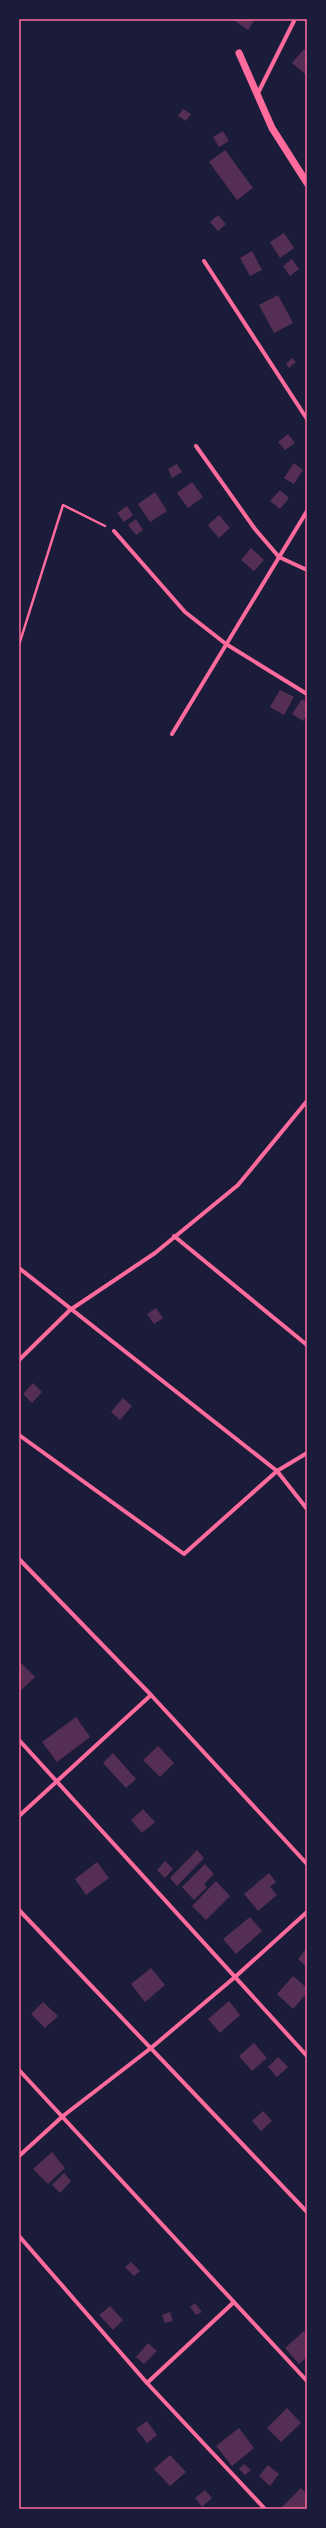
<svg xmlns="http://www.w3.org/2000/svg" width="326" height="2528" font-family="Roboto,sans-serif">
<style>
.building{fill:#542f53}
.lines{fill:none;stroke-linecap:round;stroke-linejoin:round}
.path{stroke:#ff6b9d;stroke-width:2.5}
.minor{stroke:#ff6b9d;stroke-width:4}
.tertiary{stroke:#ff6b9d;stroke-width:7}
.neatline{fill:none;stroke:#ff6b9d;stroke-width:1.5}
</style>
<rect width="100%" height="100%" fill="#1b1b3a"/>
<!-- building -->
<g class="building">
<polygon points="232,19 255,19 248,30"/>
<polygon points="304,49 307,52 305,74 292,63"/>
<polygon points="183,109 191,114 186,121 178,116"/>
<polygon points="223,131 229,141 219,147 213,137"/>
<polygon points="225,150 253,188 237,200 209,162"/>
<polygon points="218,215 226,224 218,231 210,222"/>
<polygon points="284,233 294,248 280,258 270,242"/>
<polygon points="252,251 262,270 250,276 240,258"/>
<polygon points="292,259 299,269 290,276 283,266"/>
<polygon points="278,295 293,323 274,333 259,305"/>
<polygon points="292,358 296,362 289,368 286,364"/>
<polygon points="288,434 295,443 285,450 278,442"/>
<polygon points="294,463 303,470 294,484 284,478"/>
<polygon points="177,464 182,472 172,478 168,469"/>
<polygon points="192,482 203,497 188,508 177,493"/>
<polygon points="280,490 289,498 280,509 270,501"/>
<polygon points="155,492 167,511 150,522 138,504"/>
<polygon points="127,506 133,515 124,522 117,513"/>
<polygon points="219,515 230,528 219,538 208,525"/>
<polygon points="136,519 143,530 136,535 128,525"/>
<polygon points="251,548 264,560 254,571 241,560"/>
<polygon points="280,690 294,697 284,715 270,707"/>
<polygon points="302,699 307,703 307,714 303,721 292,714"/>
<polygon points="156,1308 163,1318 154,1324 147,1314"/>
<polygon points="33,1383 42,1392 32,1403 23,1394"/>
<polygon points="123,1398 132,1406 120,1420 111,1412"/>
<polygon points="19,1661 35,1677 19,1692"/>
<polygon points="76,1717 90,1737 57,1762 42,1742"/>
<polygon points="158,1746 174,1763 160,1777 143,1760"/>
<polygon points="113,1753 136,1779 126,1788 103,1763"/>
<polygon points="143,1809 155,1822 142,1833 131,1820"/>
<polygon points="197,1850 204,1858 177,1886 170,1878"/>
<polygon points="165,1861 173,1869 165,1878 157,1870"/>
<polygon points="97,1862 109,1878 86,1895 75,1879"/>
<polygon points="205,1864 214,1874 204,1884 207,1887 194,1900 182,1887"/>
<polygon points="269,1873 276,1882 270,1887 277,1895 258,1911 244,1894"/>
<polygon points="216,1881 230,1896 206,1920 192,1906"/>
<polygon points="250,1917 262,1931 236,1954 223,1939"/>
<polygon points="307,1948 307,1967 298,1959"/>
<polygon points="151,1968 165,1985 145,2002 131,1984"/>
<polygon points="293,1976 307,1988 307,1993 293,2009 277,1994"/>
<polygon points="229,2001 240,2015 220,2033 208,2019"/>
<polygon points="43,2002 58,2016 45,2028 31,2014"/>
<polygon points="254,2043 267,2058 252,2071 239,2056"/>
<polygon points="278,2057 288,2067 277,2077 268,2067"/>
<polygon points="263,2111 272,2121 261,2131 252,2121"/>
<polygon points="52,2152 65,2168 48,2184 33,2169"/>
<polygon points="64,2173 71,2181 60,2193 52,2185"/>
<polygon points="131,2262 140,2271 134,2276 125,2267"/>
<polygon points="195,2303 202,2312 196,2315 190,2307"/>
<polygon points="110,2306 123,2320 113,2330 99,2315"/>
<polygon points="170,2312 173,2321 165,2323 162,2315"/>
<polygon points="304,2331 307,2334 307,2357 299,2364 285,2348"/>
<polygon points="148,2343 157,2351 144,2364 136,2357"/>
<polygon points="287,2408 301,2423 281,2442 267,2428"/>
<polygon points="147,2421 157,2435 147,2443 136,2429"/>
<polygon points="239,2428 254,2448 232,2466 216,2446"/>
<polygon points="170,2455 186,2472 170,2486 154,2469"/>
<polygon points="244,2464 251,2470 245,2475 239,2469"/>
<polygon points="268,2465 279,2474 270,2486 259,2476"/>
<polygon points="301,2488 307,2494 307,2509 280,2509"/>
<polygon points="205,2490 212,2498 202,2507 195,2498"/>
</g>
<g class="lines">
<!-- path -->
<polyline class="path" points="19,645 63,505 105,526"/>
<!-- minor -->
<g class="minor">
<polyline points="306,19 307,20"/>
<polyline points="258,93 295,19"/>
<polyline points="204,261 307,419"/>
<polyline points="196,446 255,529 279,557 307,570"/>
<polyline points="114,531 185,612 226,644 307,694"/>
<polyline points="172,734 307,511"/>
<polyline points="174,1236 307,1345"/>
<polyline points="19,1268 277,1471 307,1509"/>
<polyline points="19,1360 70,1310 155,1253 238,1185 307,1101"/>
<polyline points="19,1435 184,1554 277,1471 307,1453"/>
<polyline points="19,1559 151,1695 307,1864"/>
<polyline points="19,1740 307,2056"/>
<polyline points="19,1816 151,1695"/>
<polyline points="19,1910 307,2212"/>
<polyline points="19,2070 307,2381"/>
<polyline points="19,2156 63,2116 151,2048 235,1977 307,1912"/>
<polyline points="19,2236 147,2383 265,2509"/>
<polyline points="147,2383 234,2302"/>
</g>
<!-- tertiary -->
<polyline class="tertiary" points="239,53 272,128 307,183"/>
</g>
<!-- border -->
<rect width="326" height="2528" fill="none" stroke="#1b1b3a" stroke-width="40"/>
<rect x="20" y="20" width="286" height="2488" class="neatline"/>
</svg>
